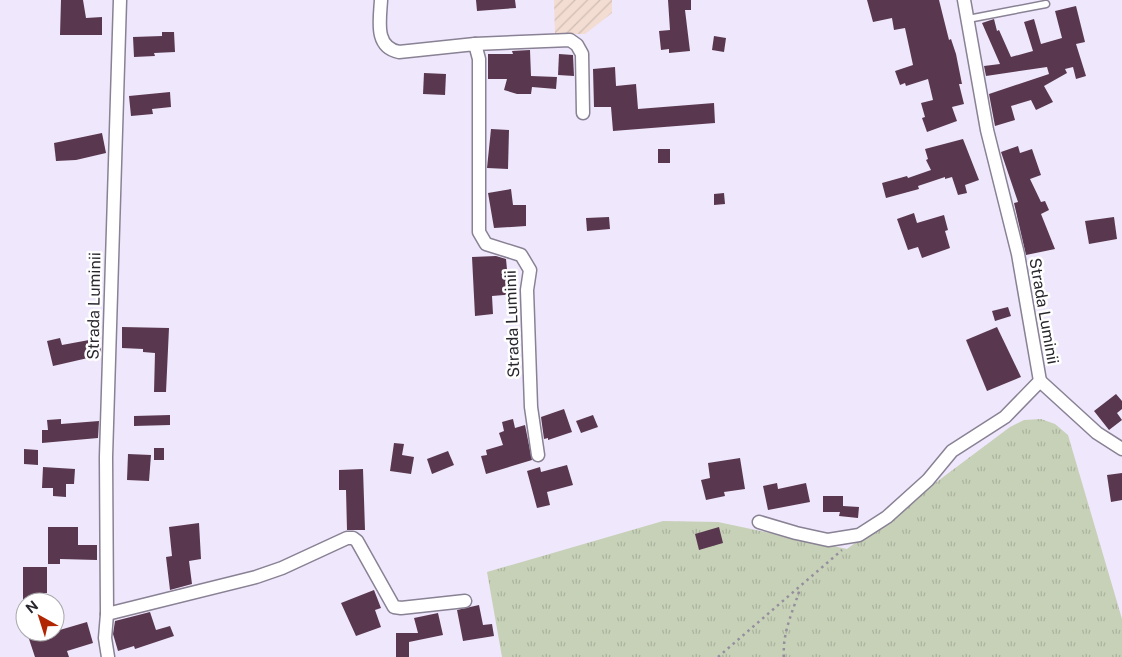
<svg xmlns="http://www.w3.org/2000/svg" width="1122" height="657" font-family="'Public Sans',sans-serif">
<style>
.industrial{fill:url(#industrial-furrows)}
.grass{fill:url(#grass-tufts)}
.building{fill:#59384f}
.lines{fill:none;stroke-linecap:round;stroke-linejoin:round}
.service-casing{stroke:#898194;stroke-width:9}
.minor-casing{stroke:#898194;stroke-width:15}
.path{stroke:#958f9d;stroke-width:2.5;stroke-dasharray:2.5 4;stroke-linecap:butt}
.service{stroke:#fff;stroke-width:6}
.minor{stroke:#fff;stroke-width:12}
.labels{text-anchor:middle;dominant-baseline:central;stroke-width:5;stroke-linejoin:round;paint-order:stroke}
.street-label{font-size:16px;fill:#29262d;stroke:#fff}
</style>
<defs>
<pattern id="industrial-furrows" width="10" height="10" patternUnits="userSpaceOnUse" patternTransform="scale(1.25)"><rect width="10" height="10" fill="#f3dcd1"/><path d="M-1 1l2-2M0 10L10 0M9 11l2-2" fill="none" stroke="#d0bdb4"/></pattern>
<pattern id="grass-tufts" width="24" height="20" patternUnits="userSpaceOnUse" patternTransform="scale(1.25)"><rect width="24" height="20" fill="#c7d1b8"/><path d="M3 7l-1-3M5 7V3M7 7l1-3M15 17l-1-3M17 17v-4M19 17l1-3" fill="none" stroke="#abb39e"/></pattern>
</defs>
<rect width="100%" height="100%" fill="#efe7fc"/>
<!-- industrial -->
<polygon class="industrial" points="554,0 612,0 612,13 585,34 555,34"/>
<!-- grass -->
<polygon class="grass" points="1041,419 1055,424 1068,435 1122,619 1122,657 502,657 487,572 663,521 718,522 847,549 1010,427 1024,420"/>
<!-- building -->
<g class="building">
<polygon points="61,0 83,0 86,18 102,17 102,35 60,35"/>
<polygon points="476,0 515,0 516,8 477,11"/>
<polygon points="668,0 691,0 691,10 685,10 690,51 669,53 669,49 661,50 659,31 670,30"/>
<polygon points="867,0 939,0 949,40 951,39 956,54 962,84 959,84 964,104 952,107 957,121 927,132 922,118 925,117 921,103 933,100 928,79 906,86 905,83 900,85 895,71 913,65 905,28 894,30 892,18 873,22"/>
<polygon points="1076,6 1085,42 1076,44 1086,76 1076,79 1073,67 1065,69 1067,73 1044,86 1053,102 1036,110 1031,100 1011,106 1015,120 995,126 989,94 1049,74 1047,67 986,76 984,66 1000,64 982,23 994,19 997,31 999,30 1011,57 1033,51 1024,22 1034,19 1041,44 1062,38 1055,11"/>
<polygon points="162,32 174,32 175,52 154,53 155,56 134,57 133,37 162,36"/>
<polygon points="714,36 726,38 724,52 712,50"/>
<polygon points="530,50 531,76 557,77 556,89 532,87 531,94 517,94 504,90 507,79 488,79 488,54 513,54 512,51"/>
<polygon points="559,54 573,55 574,76 558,75"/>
<polygon points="615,67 616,86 636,84 638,109 714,103 715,123 613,131 611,107 594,107 593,69"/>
<polygon points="424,73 446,74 445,95 423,94"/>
<polygon points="170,92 171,107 152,109 153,114 131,116 129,96"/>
<polygon points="491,129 509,130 508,169 487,168"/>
<polygon points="102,133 106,153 76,160 56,161 54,143"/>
<polygon points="963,139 979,180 965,185 967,193 958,195 952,177 945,179 945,177 918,186 919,189 886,198 882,183 907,176 908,178 931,170 926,160 928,159 925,149"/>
<polygon points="1018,146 1020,153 1032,149 1041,175 1030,179 1041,202 1045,201 1049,210 1041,214 1055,249 1026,255 1014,203 1018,202 1001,152"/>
<rect x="658" y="149" width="12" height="14"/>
<polygon points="511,189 513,205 526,205 526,226 494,228 488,193"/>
<polygon points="724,193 725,204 714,205 714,194"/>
<polygon points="914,213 917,223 944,215 948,230 945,231 950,248 922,258 918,247 908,250 897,219"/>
<polygon points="609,217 610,229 587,231 586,218"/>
<polygon points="1114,217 1117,239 1089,244 1085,221"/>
<polygon points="496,256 506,259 508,280 516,279 517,294 492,296 493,314 475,316 472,257"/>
<polygon points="1008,307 1011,316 995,321 992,311"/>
<polygon points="122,327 169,328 166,392 154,392 155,353 143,352 143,349 122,348"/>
<polygon points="997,327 1021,377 987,391 966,340"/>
<polygon points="60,338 62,345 100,338 101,355 53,366 47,341"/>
<polygon points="1116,394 1122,401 1122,409 1117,413 1122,420 1109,430 1094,411"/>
<polygon points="564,409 572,432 548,440 548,438 544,439 541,417"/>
<polygon points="170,415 170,425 134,426 134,416"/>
<polygon points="593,415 598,427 581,433 576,421"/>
<polygon points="61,419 61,424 99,421 98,438 42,443 42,430 48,430 47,420"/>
<polygon points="513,419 515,428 525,425 532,460 486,474 481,456 487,455 486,450 503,445 499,433 504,431 502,422"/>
<polygon points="394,443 404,444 402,455 414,457 411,474 390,471"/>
<rect x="154" y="448" width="10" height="12"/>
<polygon points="24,449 38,450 38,465 24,464"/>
<polygon points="448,451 454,465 432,474 427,459"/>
<polygon points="128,454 151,455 149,481 127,480"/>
<polygon points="740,458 745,489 724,492 725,496 706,500 701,480 710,478 708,463"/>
<polygon points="567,465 573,485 547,492 550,505 537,508 527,471 540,467 541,472"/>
<polygon points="43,467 75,469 74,484 66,484 66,497 53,496 53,488 42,488"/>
<polygon points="363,469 365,530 347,530 346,490 339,490 339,470"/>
<polygon points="1122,473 1122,500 1111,502 1107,475"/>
<polygon points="777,483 778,489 806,483 810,502 768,510 763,486"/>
<polygon points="823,496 843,496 843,506 859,507 858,518 839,516 840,512 823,512"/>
<polygon points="199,523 201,559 189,561 192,584 170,590 166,557 172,556 169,527"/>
<polygon points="48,527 78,527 78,545 97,545 97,560 60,559 60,564 48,564"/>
<polygon points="719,527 723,543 699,550 695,534"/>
<polygon points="23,567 47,567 47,593 38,593 38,602 23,602"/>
<polygon points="374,590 381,608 375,610 381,627 356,636 341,603"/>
<polygon points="479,605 483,625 492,624 494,636 463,641 457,610"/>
<polygon points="150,612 156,630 170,626 174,636 135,649 134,646 118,651 113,634 115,621"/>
<polygon points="438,613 443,635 409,642 409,657 396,657 396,633 418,633 414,618"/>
<polygon points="87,622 93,643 67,651 69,657 35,657 29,639"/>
</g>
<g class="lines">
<!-- service casing -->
<g class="service-casing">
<polyline id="service" points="968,19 1046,4"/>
</g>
<!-- minor casing -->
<g class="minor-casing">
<g id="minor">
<path d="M381,0C380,20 374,47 399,52L475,44L479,59V232L486,244L521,255L530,270L527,290L531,407L538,455"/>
<polyline points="475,44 570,40 577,45 582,54 583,113"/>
<polyline points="1040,381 1097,433 1122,449"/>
<polyline points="759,522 796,533 828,540 859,535 887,517 928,480 952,451 1005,417 1040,381 1018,254 987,130 964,0"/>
<polyline points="107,614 256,577 282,568 347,538 353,538 357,541 394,607 401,608 465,601"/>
<polyline points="108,657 105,638 107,614 106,457 120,0"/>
</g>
</g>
<!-- path -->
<g class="path">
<polyline points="718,657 842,550"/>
<path d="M784,657C782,633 793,611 800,589"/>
</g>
<!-- service -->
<use href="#service" class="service"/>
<!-- minor -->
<use href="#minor" class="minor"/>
</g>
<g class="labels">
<!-- street labels -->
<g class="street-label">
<text transform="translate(94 306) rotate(-89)">Strada Luminii</text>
<text transform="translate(1044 311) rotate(80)">Strada Luminii</text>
<text transform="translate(512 324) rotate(-92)">Strada Luminii</text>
</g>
</g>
<!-- north arrow -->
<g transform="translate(40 617) rotate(321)"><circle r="24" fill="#ffffff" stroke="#a9a8ab"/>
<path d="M0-4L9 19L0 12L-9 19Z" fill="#b12502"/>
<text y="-8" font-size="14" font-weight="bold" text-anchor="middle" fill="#29262d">N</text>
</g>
</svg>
